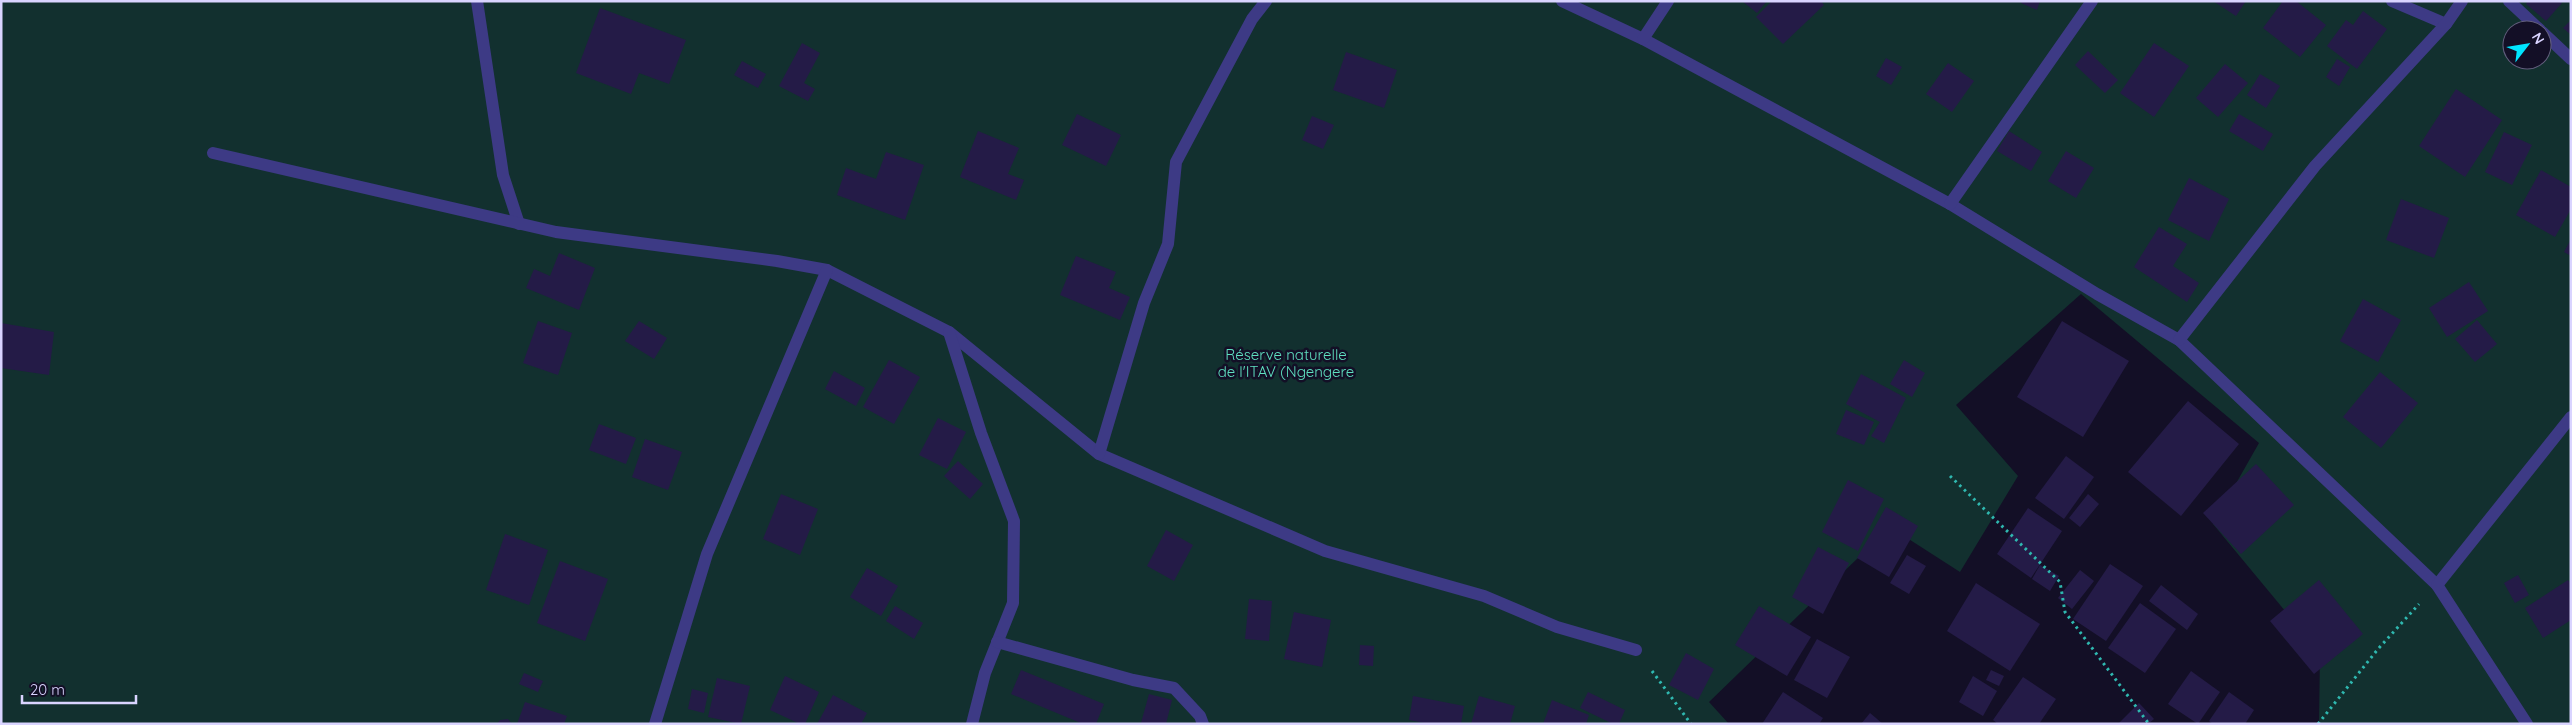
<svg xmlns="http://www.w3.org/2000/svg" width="2572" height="725" font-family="Quicksand,sans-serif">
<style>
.green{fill:#12302f;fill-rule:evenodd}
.building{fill:#241b47}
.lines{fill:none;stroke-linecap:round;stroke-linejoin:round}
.path{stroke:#2fb8b0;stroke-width:3;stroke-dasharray:2.5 4;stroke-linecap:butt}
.minor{stroke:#3d3a85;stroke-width:12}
.labels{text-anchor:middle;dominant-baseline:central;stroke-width:5;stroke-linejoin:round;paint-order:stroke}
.park-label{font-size:15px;fill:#5fe0c0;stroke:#130f26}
</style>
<rect width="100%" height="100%" fill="#130f26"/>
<!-- green -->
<path class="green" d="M1,1H2571V724H2319L2320,653L2213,524L2259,443L2081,294L1956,405L2018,476L1960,572L1890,527L1709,702L1729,724H1ZM2512,30H2542V60H2512Z"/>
<!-- building -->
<g class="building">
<polygon points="1742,1 1767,1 1757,13"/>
<polygon points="1772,1 1821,1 1824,5 1783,44 1756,17"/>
<polygon points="2022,1 2040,1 2037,10 2021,3"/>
<polygon points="2213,1 2246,1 2236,16"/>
<polygon points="2283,1 2296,1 2326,25 2300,57 2263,28"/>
<polygon points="2528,1 2559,1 2562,3 2546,21 2526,4"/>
<polygon points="600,8 686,40 669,84 639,73 631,94 576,73"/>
<polygon points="2363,11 2387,29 2357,69 2327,46 2346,20 2353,25"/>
<polygon points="2571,20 2571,35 2563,28"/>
<polygon points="802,43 820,53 804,83 815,89 808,101 779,86"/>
<polygon points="2154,43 2189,66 2154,117 2120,93"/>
<polygon points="2088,51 2118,80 2105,93 2075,65"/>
<polygon points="1346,52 1397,70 1384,108 1333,90"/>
<polygon points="1886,58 1902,67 1891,85 1876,76"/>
<polygon points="2337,59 2350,67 2339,86 2326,77"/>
<polygon points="742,61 766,74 758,88 734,75"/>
<polygon points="1948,63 1974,81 1952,112 1926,94"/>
<polygon points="2225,64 2248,83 2218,117 2196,98"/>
<polygon points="2260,74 2280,86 2266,108 2247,95"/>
<polygon points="2456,89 2502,120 2465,177 2419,146"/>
<polygon points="1077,114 1121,135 1106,166 1062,145"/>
<polygon points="2239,114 2273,134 2263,151 2229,131"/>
<polygon points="1312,116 1334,125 1323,149 1302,140"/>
<polygon points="978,131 1019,148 1008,174 1024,180 1016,200 960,177"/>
<polygon points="2009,131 2042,152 2031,171 1997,151"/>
<polygon points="2504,132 2532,145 2512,185 2485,172"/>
<polygon points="2066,151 2094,168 2076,198 2048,181"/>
<polygon points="886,152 924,165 905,220 837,195 846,168 876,179"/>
<polygon points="2541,170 2571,187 2571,209 2555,237 2516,215"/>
<polygon points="2189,178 2229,199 2209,241 2168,220"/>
<polygon points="2401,199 2449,218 2434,258 2386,240"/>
<polygon points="2159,227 2187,244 2173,266 2199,283 2187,302 2134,267"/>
<polygon points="2571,239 2571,256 2564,252"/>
<polygon points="559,253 595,268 579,310 526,288 534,269 550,276"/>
<polygon points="1076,256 1116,272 1109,288 1130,297 1120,320 1060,295"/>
<polygon points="2469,282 2488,311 2447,337 2429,308"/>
<polygon points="2363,299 2401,320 2378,362 2340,341"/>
<polygon points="2477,320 2497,344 2475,362 2455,339"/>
<polygon points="538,321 572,333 558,375 523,363"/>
<polygon points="639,321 667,338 654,359 625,341"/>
<polygon points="2062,321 2129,361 2083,437 2017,397"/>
<polygon points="1,323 54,332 49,375 1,368"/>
<polygon points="889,360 920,377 894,424 863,407"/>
<polygon points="1904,360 1925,373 1912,397 1890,384"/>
<polygon points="834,371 865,388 856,406 825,389"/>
<polygon points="2380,372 2418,403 2381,448 2343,417"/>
<polygon points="1861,374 1906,398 1884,443 1871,436 1880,422 1846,404"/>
<polygon points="2188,401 2239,444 2181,516 2128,472"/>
<polygon points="1846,410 1874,422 1864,445 1836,434"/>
<polygon points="938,418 966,432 947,469 919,455"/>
<polygon points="599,424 636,438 626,464 589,450"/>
<polygon points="645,439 682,452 668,490 632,477"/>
<polygon points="2066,456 2094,477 2064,519 2035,498"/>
<polygon points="958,461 983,484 970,499 944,476"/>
<polygon points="2256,464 2294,505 2241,554 2203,513"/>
<polygon points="1848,480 1884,499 1858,551 1822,532"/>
<polygon points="781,494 818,509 800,555 763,539"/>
<polygon points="2088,494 2099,504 2080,527 2069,518"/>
<polygon points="1886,507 1918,526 1889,577 1857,558"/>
<polygon points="2028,508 2062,531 2031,578 1997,554"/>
<polygon points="1166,530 1193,545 1174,581 1147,566"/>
<polygon points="505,534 548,550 529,605 486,590"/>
<polygon points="1818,547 1849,563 1823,614 1792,597"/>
<polygon points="1907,555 1926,566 1909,594 1890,583"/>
<polygon points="560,561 608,579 585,641 537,623"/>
<polygon points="2110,564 2143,586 2106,641 2073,619"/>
<polygon points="2040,565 2059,576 2050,591 2032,579"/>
<polygon points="867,568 898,586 881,616 850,597"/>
<polygon points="2080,570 2094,581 2072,609 2058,598"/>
<polygon points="2518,575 2529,595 2515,603 2504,583"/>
<polygon points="2319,580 2363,634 2314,674 2270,621"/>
<polygon points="2568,580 2571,584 2571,620 2543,638 2525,608"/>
<polygon points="1976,583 2040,624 2010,671 1947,631"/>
<polygon points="2161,585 2198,614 2187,630 2149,601"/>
<polygon points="1249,599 1272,601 1269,641 1245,639"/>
<polygon points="2140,603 2176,629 2145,673 2108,648"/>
<polygon points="895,606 923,623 914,639 886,621"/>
<polygon points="1759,606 1811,637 1787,676 1735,645"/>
<polygon points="1294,612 1331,620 1322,667 1284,659"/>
<polygon points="1817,639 1850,657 1827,698 1794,680"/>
<polygon points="1360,645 1374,646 1373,666 1359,665"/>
<polygon points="1686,653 1714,669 1698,700 1669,685"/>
<polygon points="1021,670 1104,704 1096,724 1083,724 1011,694"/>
<polygon points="1991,670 2004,676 1999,686 1986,680"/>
<polygon points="2191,671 2220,692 2198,724 2168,704"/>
<polygon points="524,673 543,681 538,692 519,684"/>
<polygon points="785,676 819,692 805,724 800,724 770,710"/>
<polygon points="1973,676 1997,691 1983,716 1959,702"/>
<polygon points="2023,677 2056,699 2039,724 1998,724 1993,720"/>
<polygon points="717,678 750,686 741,724 708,717"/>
<polygon points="692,689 708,693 704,713 688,709"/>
<polygon points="1588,692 1625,710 1619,724 1613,724 1580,708"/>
<polygon points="1783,692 1823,718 1819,724 1762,724"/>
<polygon points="2229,692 2254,710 2245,724 2213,724 2209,721"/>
<polygon points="1149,694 1172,700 1166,724 1141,723"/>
<polygon points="833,695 867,713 861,724 817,724"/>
<polygon points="1413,696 1464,706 1461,724 1429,724 1409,720"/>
<polygon points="1479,696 1515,706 1510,724 1471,724"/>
<polygon points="1552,700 1589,715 1586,724 1543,724"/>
<polygon points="525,702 567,716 564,724 517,724"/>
<polygon points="2139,703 2154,719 2148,724 2118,724"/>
<polygon points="1870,713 1883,724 1861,724"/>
<polygon points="508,719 512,724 497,724 500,720"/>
</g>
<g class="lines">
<!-- path -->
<g class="path">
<polyline points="1950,476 2060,582 2065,612 2149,724"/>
<polyline points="1652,671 1691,724"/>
<polyline points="2318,724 2378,649 2419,604"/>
</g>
<!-- minor -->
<g class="minor">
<polyline points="477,1 503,175 519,224"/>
<polyline points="1562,1 1643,39 1950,204 2097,294 2179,340 2437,585 2527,724"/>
<polyline points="2392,1 2446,24"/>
<polyline points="2509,1 2540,30"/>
<polyline points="2542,32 2571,59"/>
<polyline points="1643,39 1668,1"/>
<polyline points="213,153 556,232 777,261 827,270 949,332 1099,454 1325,551 1484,596 1557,627 1636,650"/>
<polyline points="1950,204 2092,1"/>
<polyline points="949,332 981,433 1014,521 1013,603 985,673 972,724"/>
<polyline points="2179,340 2315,166 2446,24 2462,1"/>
<polyline points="1099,454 1144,303 1168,244 1176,162 1252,19 1266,1"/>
<polyline points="2437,585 2571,417"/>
<polyline points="997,642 1133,680 1174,688 1200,716 1203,724"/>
<polyline points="655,724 707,554 827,270"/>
</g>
</g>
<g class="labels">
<!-- park labels -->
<g class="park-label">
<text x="1286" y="354">Réserve naturelle<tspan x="1286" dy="17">de l'ITAV (Ngengere</tspan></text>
</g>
</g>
<!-- border -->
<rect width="2572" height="725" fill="none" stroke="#d9d4ff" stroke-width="5"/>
<!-- north arrow -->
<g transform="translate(2527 45) rotate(59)"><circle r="24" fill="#130f26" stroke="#625e7d"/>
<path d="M0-4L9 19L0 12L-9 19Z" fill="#00e5ff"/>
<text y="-8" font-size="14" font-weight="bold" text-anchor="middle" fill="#d9d4ff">N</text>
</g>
<!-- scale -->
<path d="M22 695v8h114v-8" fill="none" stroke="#d9d4ff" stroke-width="2.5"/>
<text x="30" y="695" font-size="15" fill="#d9d4ff" stroke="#130f26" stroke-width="4" paint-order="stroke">20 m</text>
</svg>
